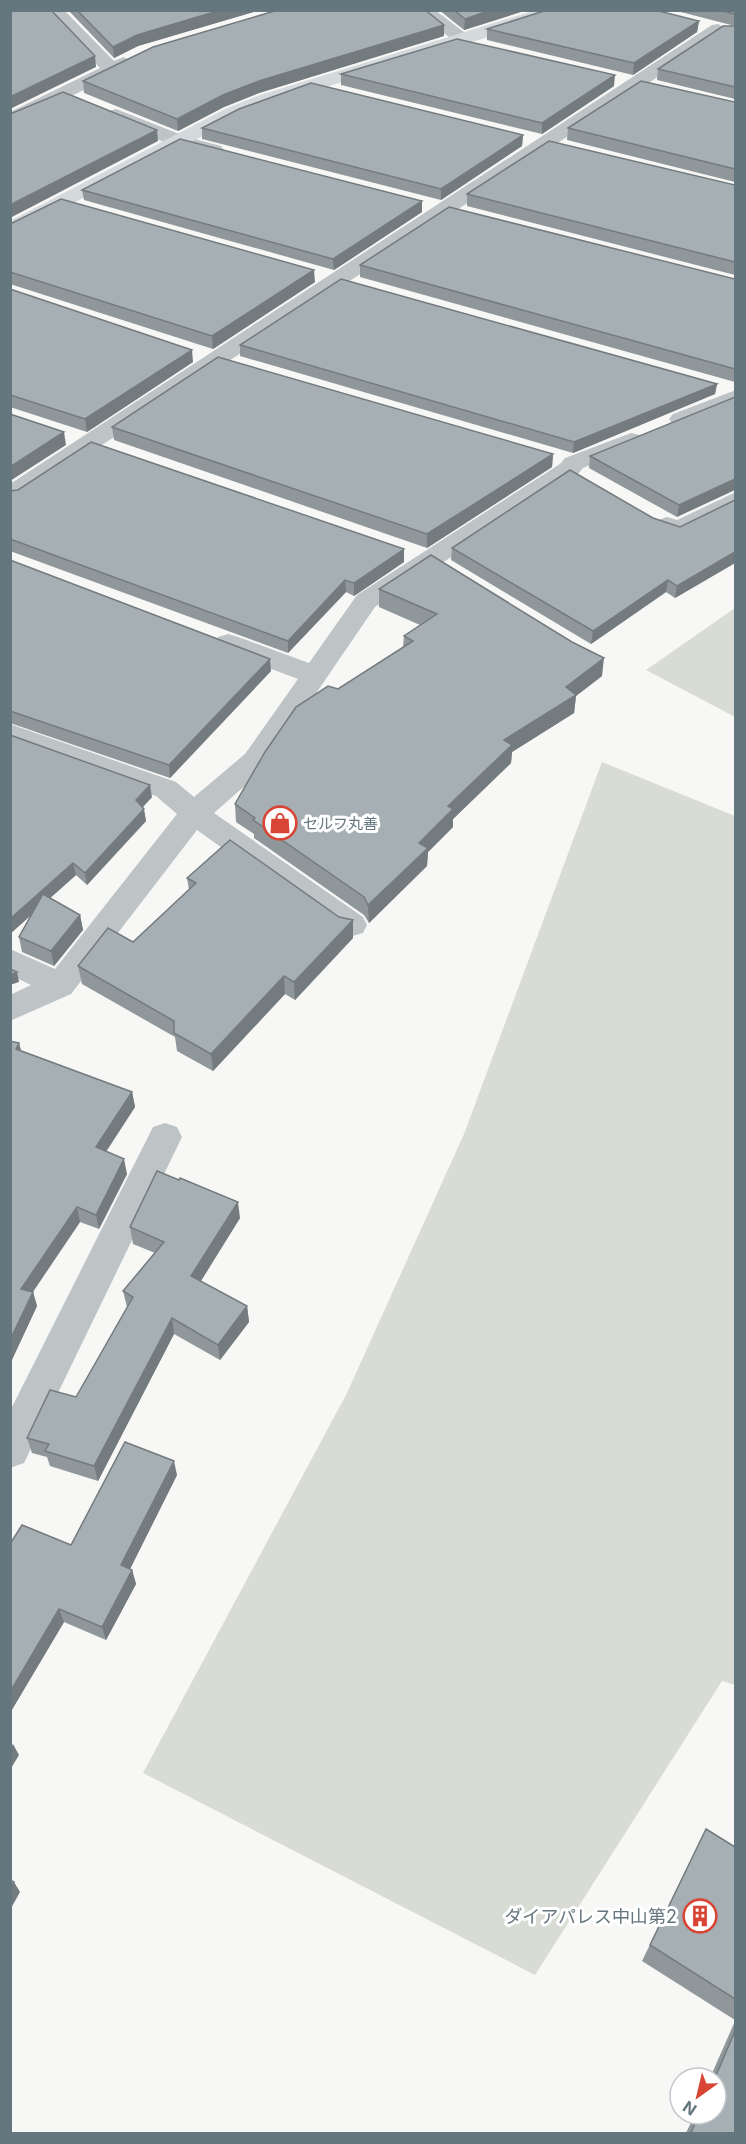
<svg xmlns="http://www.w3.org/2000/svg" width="746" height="2144" font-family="Inter,'Noto Sans JP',sans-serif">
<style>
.green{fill:#d8dcd4}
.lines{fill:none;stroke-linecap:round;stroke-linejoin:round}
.street{fill:#bec4c6;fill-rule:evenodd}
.secondary{fill:#d4d9db;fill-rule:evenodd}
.wall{fill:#8f979b}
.shaded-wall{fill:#747b7e}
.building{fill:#a6b0b4;stroke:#747b7e;stroke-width:1.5}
.labels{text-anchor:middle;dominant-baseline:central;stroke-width:6;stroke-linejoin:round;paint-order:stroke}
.poi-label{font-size:15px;fill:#64767e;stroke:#fff;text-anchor:start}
.near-poi-label{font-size:18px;fill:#64767e;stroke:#fff;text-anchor:end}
</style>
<rect width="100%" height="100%" fill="#f7f7f5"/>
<!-- green -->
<g class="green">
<polygon points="735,608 735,717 646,670"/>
<polygon points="602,762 735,816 735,1685 722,1681 535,1975 143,1773 347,1393 464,1134"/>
</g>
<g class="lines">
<!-- street -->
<g class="street">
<polygon points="44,10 64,10 114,61 124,57 133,63 131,67 10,126 10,112 100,68"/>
<polygon points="413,10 435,10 473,39 464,45 457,43"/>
<polygon points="718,24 727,29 724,33 19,500 10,502 10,484 712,25"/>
<path d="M116,109L187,137L221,146L224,150L221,154C197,160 134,129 109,119L106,115L109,111Z"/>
<polygon points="736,390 736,406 681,426 673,424 669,419 673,414"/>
<polygon points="631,433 640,435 643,440 640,445 583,468 578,474 375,607 265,768 214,813 363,917 367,925 363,933 352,936 341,933 197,830 71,994 10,1021 10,995 31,985 10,975 10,949 55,969 177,814 156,796 10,744 10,724 176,782 194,797 245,754 298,679 218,649 215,643 218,637 228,634 238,637 309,663 357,595 560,464 565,458"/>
<path d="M736,492V509C715,520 673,553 654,525L658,520L667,517L677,520Z"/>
<polygon points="165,1123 177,1127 182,1137 24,1463 10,1468 10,1411 153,1127"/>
</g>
<!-- secondary -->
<polygon class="secondary" points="536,10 566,10 563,14 274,103 239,117 10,236 10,221 225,109 260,95"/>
</g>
<!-- wall -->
<g class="wall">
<polygon points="68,10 260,10 138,46 114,58"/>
<polygon points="439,10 527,10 464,30"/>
<polygon points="673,10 735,10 735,26"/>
<polygon points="699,21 697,32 633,75 487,40 487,29"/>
<polygon points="735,26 735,99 657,80 658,69"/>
<polygon points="444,36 259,93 224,107 178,131 84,93 83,81"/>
<polygon points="341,74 614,86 542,134 341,85"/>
<polygon points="735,102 735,182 567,140 568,128"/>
<polygon points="202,128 523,135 522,146 441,200 202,139"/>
<polygon points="735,185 735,275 467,206 467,194"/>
<polygon points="82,190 422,201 422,212 334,270 84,200"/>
<polygon points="10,224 315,282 213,349 10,284"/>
<polygon points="360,265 735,279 735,382 360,277"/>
<polygon points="10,289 193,362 87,432 10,407"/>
<polygon points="240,345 717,384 715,394 573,453 240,356"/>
<polygon points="735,397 677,517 589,468 590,456"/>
<polygon points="112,427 553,454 552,467 427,548 114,440"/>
<polygon points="10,491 404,562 354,596 346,592 288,653 10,551"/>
<polygon points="735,500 735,563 675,598 666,592 591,644 451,560 452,548 653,518 680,527"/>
<polygon points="10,560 271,671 170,778 10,723"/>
<polygon points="379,589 602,676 576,696 574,713 512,752 511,763 453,819 453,827 428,852 427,866 369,923 364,915 254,838 254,834 236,822 235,804 338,689 403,647 404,636 420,625 379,607"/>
<polygon points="10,735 152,797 143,807 146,821 87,885 76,875 50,898 80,915 83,930 54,966 22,952 19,937 31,915 10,934"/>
<polygon points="187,878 353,938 295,1000 285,994 213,1071 177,1051 175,1037 82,984 78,966 133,942 189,890"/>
<polygon points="19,1043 21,1051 132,1092 135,1107 106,1152 127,1174 99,1229 80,1222 33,1292 37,1306 10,1364"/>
<polygon points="240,1218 201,1281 247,1306 249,1322 220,1360 174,1334 98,1481 50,1466 47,1457 32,1453 27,1438 76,1397 127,1307 123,1291 155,1253 133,1244 130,1227"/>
<polygon points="177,1475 130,1569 132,1570 136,1584 106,1640 64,1622 10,1713 71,1545"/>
<polygon points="706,1829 735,1847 735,2020 642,1961"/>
<polygon points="735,2021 735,2133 686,2133 695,2114 716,2114 716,2078 710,2078"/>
</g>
<!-- shaded-wall -->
<g class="shaded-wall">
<polygon points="221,10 260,10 138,46 114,58 113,47 137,35"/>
<polygon points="491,10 527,10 464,30 465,19"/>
<polygon points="699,21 697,32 633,75 634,63"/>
<polygon points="444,25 444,36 259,93 224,107 178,131 177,119 223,95 259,81"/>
<polygon points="95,56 96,67 10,109 10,97"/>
<polygon points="615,75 614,86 542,134 542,123"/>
<polygon points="157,130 158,141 10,218 10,205"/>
<polygon points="523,135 522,146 441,200 441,189"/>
<polygon points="422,201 422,212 334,270 333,259"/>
<polygon points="314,270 315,282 213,349 212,336"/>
<polygon points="192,350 193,362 87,432 85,419"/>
<polygon points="717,384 715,394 573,453 574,442"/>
<polygon points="64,432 66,445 10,481 10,467"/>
<polygon points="553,454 552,467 427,548 427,534"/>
<polygon points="735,479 735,490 677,517 679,505"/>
<polygon points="404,549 404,562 354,596 354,583"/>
<polygon points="735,552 735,563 675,598 677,586"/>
<polygon points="345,580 346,592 288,653 288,641"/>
<polygon points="668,580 666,592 591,644 593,631"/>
<polygon points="604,658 602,676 576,696 574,713 512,752 511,763 453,819 453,827 428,852 427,866 369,923 368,905 419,843 448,806 504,740 566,687"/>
<polygon points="270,659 271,671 170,778 169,765"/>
<polygon points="150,785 152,797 138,812 136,800"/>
<polygon points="144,809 146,821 87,885 85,873"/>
<polygon points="73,863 76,875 10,934 10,919"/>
<polygon points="80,915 83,930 54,966 51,951"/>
<polygon points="353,920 353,938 295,1000 294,982"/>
<polygon points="17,972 19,982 10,985 10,975"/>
<polygon points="284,976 285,994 213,1071 211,1054"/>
<polygon points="19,1043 23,1059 16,1049"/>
<polygon points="132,1092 135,1107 99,1162 96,1147"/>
<polygon points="124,1159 127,1174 99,1229 96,1215"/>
<polygon points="238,1202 240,1218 194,1292 191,1276"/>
<polygon points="77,1207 80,1222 25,1303 21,1289"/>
<polygon points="33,1292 37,1306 10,1364 10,1340"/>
<polygon points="247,1306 249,1322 220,1360 218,1345"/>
<polygon points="172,1318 174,1334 98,1481 94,1466"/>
<polygon points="174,1461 177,1475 125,1579 121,1565"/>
<polygon points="132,1570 136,1584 106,1640 102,1627"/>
<polygon points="59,1609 64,1622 10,1713 10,1692"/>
<polygon points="13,1744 19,1755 10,1770 10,1749"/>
<polygon points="14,1882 20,1892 10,1910 10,1888"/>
</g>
<!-- building -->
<g class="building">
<polygon points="10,10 51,10 95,56 10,97"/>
<polygon points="77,10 221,10 137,35 113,47"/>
<polygon points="278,10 425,10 444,25 259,81 223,95 177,119 83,81 153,47"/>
<polygon points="454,10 491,10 465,19"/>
<polygon points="547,10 655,10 699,21 634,63 487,29"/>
<polygon points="719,10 735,10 735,14"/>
<polygon points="723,26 735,26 735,87 658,69"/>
<polygon points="457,39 615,75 542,123 341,74"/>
<polygon points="641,81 735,102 735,169 568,128"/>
<polygon points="311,83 523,135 441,189 202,128 239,109"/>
<polygon points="63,92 157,130 10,205 10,114"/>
<polygon points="180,139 422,201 333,259 82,190"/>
<polygon points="549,141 735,185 735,262 467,194"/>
<polygon points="61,199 314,270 212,336 10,272 10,224"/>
<polygon points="449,207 735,279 735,369 360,265"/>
<polygon points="341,279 717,384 574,442 240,345"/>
<polygon points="10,289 192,350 85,419 10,395"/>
<polygon points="218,357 553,454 427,534 112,427"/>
<polygon points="735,397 735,479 679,505 590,456"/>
<polygon points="10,414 64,432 10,467"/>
<polygon points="91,442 404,549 354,583 345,580 288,641 10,539 10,491 18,490"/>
<polygon points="570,470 653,518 680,527 735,500 735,552 677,586 668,580 593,631 452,548"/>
<polygon points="431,555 572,642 604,658 566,687 576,695 504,740 512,745 448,806 453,809 419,843 428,848 368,905 364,897 253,820 255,818 235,804 265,752 296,707 328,686 338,689 413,641 404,636 437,614 379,589"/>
<polygon points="10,560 270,659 169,765 10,711"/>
<polygon points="10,735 150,785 136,800 144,809 85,873 73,863 10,919"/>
<polygon points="230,840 339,917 353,920 294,982 284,976 211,1054 174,1033 174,1021 78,966 108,928 133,942 196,883 187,878"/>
<polygon points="43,894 80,915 51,951 19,937"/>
<polygon points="10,969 17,972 10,975"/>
<polygon points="10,1041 19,1043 16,1049 132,1092 96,1147 124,1159 96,1215 77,1207 21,1289 33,1292 10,1340"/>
<polygon points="157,1171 179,1180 180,1178 238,1202 191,1276 247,1306 218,1345 172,1318 94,1466 45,1451 49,1444 27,1438 50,1390 76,1397 133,1297 123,1291 164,1242 130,1227"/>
<polygon points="125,1442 174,1461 121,1565 132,1570 102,1627 59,1609 10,1692 10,1544 22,1525 71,1545"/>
<polygon points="706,1829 735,1847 735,1999 650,1945"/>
<polygon points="10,1880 14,1882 10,1888"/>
<polygon points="735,2031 735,2133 691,2133 699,2114 716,2114 716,2078 715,2078"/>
</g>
<!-- icons -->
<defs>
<g id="shop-ring" transform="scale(1.725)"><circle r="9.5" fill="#fff" stroke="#d84534" stroke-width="1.5"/><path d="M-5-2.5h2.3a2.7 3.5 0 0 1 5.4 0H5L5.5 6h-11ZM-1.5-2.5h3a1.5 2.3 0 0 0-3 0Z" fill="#d84534"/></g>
<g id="building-ring" transform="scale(1.725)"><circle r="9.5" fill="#fff" stroke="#d84534" stroke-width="1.5"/><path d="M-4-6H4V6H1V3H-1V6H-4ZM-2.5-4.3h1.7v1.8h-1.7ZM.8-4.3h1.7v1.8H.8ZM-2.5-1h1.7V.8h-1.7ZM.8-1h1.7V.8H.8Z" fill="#d84534"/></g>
</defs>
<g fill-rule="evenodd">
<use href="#shop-ring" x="280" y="823"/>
<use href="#building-ring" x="700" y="1916"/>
</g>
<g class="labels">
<!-- poi labels -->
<g class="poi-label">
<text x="303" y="823">セルフ丸善</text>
</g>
<!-- near-poi labels -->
<g class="near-poi-label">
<text x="677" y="1916">ダイアパレス中山第2</text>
</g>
</g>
<!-- border -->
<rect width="746" height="2144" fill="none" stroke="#64767e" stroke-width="24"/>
<!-- north arrow -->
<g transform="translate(698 2096) rotate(214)"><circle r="28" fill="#ffffff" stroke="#c1c8cb" stroke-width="1.5"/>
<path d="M0-4.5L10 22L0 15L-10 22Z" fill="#d84534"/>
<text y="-9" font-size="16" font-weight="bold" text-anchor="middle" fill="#64767e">N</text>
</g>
</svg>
